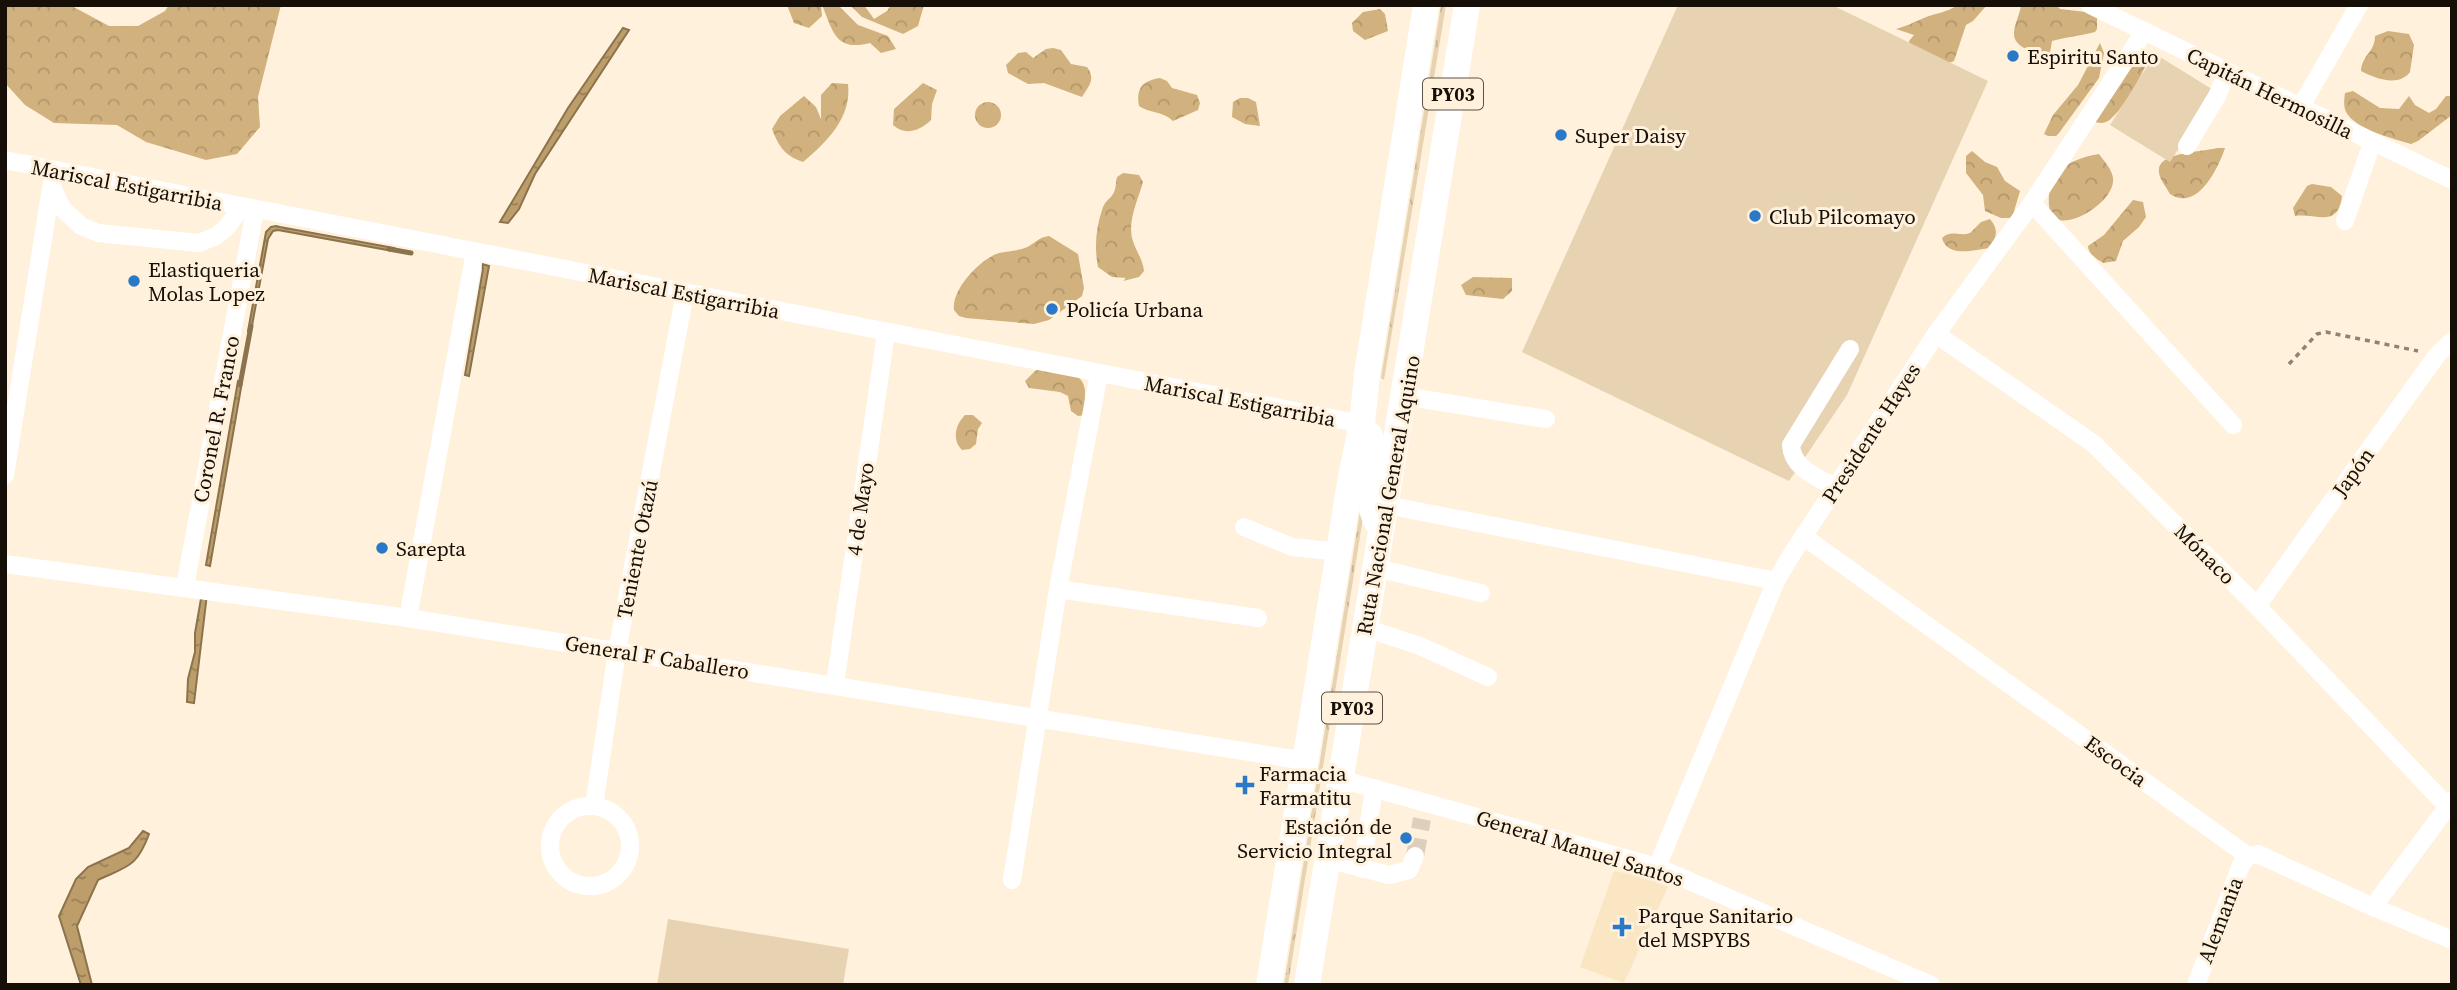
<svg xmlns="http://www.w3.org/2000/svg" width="2457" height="990" font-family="'Source Serif 4',serif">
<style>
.built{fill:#fbe6c4}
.grass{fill:url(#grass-tufts)}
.forest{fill:url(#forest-crowns)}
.park{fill:#e7d2b1}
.water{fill:url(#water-ripples);stroke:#8b734d;stroke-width:2}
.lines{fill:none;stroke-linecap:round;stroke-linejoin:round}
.stream{stroke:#8b734d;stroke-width:5}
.minor-tunnel{stroke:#dccfbc;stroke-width:18;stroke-dasharray:18 9;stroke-linecap:butt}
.path{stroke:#8e8475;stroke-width:3.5;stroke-dasharray:5 5;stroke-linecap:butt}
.minor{stroke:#fff;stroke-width:18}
.highway{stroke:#fff;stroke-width:26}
.poi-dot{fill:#2979c8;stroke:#fff1dc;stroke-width:2.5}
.labels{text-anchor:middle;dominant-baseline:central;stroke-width:6;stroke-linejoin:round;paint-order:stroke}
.shield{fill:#fff1dc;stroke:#5b5347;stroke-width:2}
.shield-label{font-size:19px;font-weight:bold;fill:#150f07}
.poi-label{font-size:21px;fill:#150f07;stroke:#fff1dc;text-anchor:start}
.street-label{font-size:21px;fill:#150f07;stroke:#fff1dc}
</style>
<defs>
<pattern id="grass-tufts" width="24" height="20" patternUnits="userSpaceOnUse" patternTransform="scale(1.75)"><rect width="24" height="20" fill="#e7d2b1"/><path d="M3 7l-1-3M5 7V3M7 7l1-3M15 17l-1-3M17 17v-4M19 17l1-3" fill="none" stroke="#c5b397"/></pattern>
<pattern id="forest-crowns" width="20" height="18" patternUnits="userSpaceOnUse" patternTransform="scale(1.75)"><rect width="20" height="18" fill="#d1b17d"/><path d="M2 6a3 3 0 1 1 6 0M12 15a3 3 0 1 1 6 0" fill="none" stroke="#b3976b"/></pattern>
<pattern id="water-ripples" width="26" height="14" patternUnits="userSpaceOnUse" patternTransform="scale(1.75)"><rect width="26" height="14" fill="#bd9e6b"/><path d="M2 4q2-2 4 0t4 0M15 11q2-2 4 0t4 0" fill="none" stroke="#987f56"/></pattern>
</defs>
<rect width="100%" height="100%" fill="#fff1dc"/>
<!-- built -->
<polygon class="built" points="1614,871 1646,877 1668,887 1624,983 1580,967"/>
<!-- grass -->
<g class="grass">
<polygon points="1441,5 1446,5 1384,380 1381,378"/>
<polygon points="1367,468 1371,468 1288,985 1284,985"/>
</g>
<!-- forest -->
<g class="forest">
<polygon points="5,5 70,5 109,26 138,26 165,11 169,5 281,5 258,97 260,127 237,154 206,160 146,142 117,125 54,123 25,105 5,83"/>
<polygon points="787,5 821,5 822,16 809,28 794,23"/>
<path d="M822,5H838L858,25L888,36L896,49L881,53L870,43C835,52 833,31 822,5Z"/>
<polygon points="850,5 864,5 874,19 887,11 891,5 924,5 918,26 903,34 862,17"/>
<path d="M1957,5H1987L1973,21L1966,25L1954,61L1946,64L1911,57L1909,41L1914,35L1896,29C1907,26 1914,22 1924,18C1935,13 1947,13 1957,5Z"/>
<path d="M2021,5H2056L2060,9L2086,12L2097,17V29L2095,32C2081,36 2065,37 2052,41L2050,53C2039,54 2013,49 2014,33C2014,25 2020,14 2021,5Z"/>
<polygon points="1380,9 1385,14 1388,31 1365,40 1353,31 1352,23 1363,12"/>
<path d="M2388,31L2409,34L2414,45L2410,72C2399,87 2376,79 2361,71C2362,55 2375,52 2375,36Z"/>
<polygon points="2100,43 2104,53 2099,78 2059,133 2056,136 2048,136 2044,134 2053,115 2078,85"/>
<path d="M1053,48L1061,50L1071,64L1087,67C1096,79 1089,86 1082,97L1044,83L1028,84L1008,73L1006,65L1018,53L1026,52L1033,58L1046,49Z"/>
<path d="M2138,55L2146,65C2139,80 2122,111 2108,121C2103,124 2097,123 2092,121Z"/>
<path d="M1160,78L1167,81L1172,88L1197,95L1200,103L1198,110L1173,121C1163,111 1149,113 1139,106C1136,88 1142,81 1160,78Z"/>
<path d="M832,83L848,84C852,117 827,142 803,162C785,156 779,147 772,129L780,116L804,96L816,107L821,119V95Z"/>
<path d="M923,83L937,90L932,104L931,120C920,131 905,136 893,125L894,109Z"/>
<path d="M2353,91L2380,108L2399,109L2409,96L2415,105L2429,113L2436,109L2446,96H2452V115L2418,141L2411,144C2394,139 2359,130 2348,115C2343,109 2344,100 2345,93Z"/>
<polygon points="1240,98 1248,98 1256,102 1260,126 1245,124 1232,117 1233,102"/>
<circle cx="988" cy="115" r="13"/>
<path d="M2217,148H2225C2218,169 2197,212 2170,194C2166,187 2157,176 2159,168C2162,152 2203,152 2217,148Z"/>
<polygon points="1972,151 1985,162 1997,167 2005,181 2020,191 2012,218 2001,218 1985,211 1983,195 1966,173 1966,156"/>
<path d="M2099,154C2104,161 2112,169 2113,178C2116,200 2070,231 2051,217C2042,179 2062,160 2099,154Z"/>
<path d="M1123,173L1139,175L1143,182C1138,200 1128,219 1132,238C1135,250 1143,259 1144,271L1139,277L1123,281L1126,278L1112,277L1098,267C1094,246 1096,227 1103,207C1106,200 1110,199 1113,194C1116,190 1116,181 1117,177Z"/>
<path d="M2312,184L2331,187L2342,196C2338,229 2316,213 2295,216L2293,208L2307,186Z"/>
<path d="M2133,200L2143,202L2146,217L2139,227L2123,241L2116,261L2103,263C2097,259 2088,254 2088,246L2104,235Z"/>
<path d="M1990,219C1999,230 1997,237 1989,248C1974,250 1947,258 1942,238C1951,229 1959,237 1970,233L1981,222Z"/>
<path d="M1049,236L1078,254L1084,288L1082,296L1049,320L1034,324L966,318L959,316L954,310C951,290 980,259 999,253C1007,251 1017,251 1025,248C1035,244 1038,237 1049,236Z"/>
<polygon points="1473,277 1512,278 1512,291 1503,299 1466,295 1461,285"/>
<path d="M1049,365C1064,370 1084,373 1085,391C1085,400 1084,407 1085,415L1078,416L1071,411L1068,396L1060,392L1029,388L1025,381L1035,371Z"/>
<path d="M965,415H973L982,423L978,429L976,444L970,449L962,450C952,440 955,425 965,415Z"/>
</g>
<!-- park -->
<g class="park">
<polygon points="1678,5 1832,5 1988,81 1847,395 1789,481 1522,352"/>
<polygon points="2155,54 2215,91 2170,162 2110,125"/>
<polygon points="668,919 849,949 843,985 657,985"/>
</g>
<!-- water -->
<g class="water">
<polygon points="623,28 629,30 535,174 519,209 508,223 500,222 568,108"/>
<polygon points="276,226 280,227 394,248 393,251 278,230 273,231 268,239 251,331 248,331 266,232 271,227"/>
<polygon points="482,264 489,266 469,376 465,375 483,269"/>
<polygon points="238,381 242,382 210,566 206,565"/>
<polygon points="202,593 207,594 194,703 187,702 188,679 195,652 195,633"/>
<path d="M143,831L149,834C137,867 128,866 98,880L77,926L92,985H81L59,916L76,879L88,867L129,848Z"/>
</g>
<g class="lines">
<!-- stream -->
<g class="stream">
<polyline points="389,249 411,253"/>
<polyline points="240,385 251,326"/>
</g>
<!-- minor-tunnel -->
<polyline class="minor-tunnel" points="1415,856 1422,819"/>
<!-- path -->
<polyline class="path" points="2289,364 2317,334 2326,332 2418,351"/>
<!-- minor -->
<g class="minor">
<polyline points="2090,5 2452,180"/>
<polyline points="2300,108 2359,5"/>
<polyline points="2187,146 2217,96 2227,72"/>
<polyline points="5,160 1362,424 1373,433 1378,445 1368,510 1372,522 1381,534"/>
<polyline points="52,187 62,208 81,226 98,233 199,243 216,236 227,227 241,208"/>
<polyline points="2032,203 2233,425"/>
<polyline points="2345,221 2372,143"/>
<polyline points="1936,334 2094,444 2257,606 2448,807"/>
<polyline points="1404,396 1546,419"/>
<polyline points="5,475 54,170"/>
<path d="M1835,487C1817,477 1792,468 1791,445L1850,349"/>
<polyline points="1386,505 1776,581"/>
<polyline points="1244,527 1292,547 1339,552"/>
<polyline points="1803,536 2248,856 2258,854 2373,907 2452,940"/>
<polyline points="5,564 408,618 1306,761"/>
<polyline points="1376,568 1481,593"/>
<polyline points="185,586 255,210"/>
<polyline points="1058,589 1258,618"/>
<polyline points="2257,606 2437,355 2452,341"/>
<polyline points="408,618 475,252"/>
<polyline points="1365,628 1420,646 1488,677"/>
<polyline points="835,684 886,333"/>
<polyline points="1340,779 1657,867 1931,985"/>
<polyline points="594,806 617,651 685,293"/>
<circle cx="590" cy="846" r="40"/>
<polyline points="1327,859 1389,875 1409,870 1415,856"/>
<polyline points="1657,867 1776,581 1790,557 1936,334 2032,203 2144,32"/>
<polyline points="1362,869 1374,788"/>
<polyline points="1012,880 1058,589 1099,374"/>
<polyline points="2373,907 2452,801"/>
<polyline points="2196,985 2241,865 2248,856"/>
</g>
<!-- highway -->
<g class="highway">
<polyline points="1269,985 1351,477 1362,424 1367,374 1426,5"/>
<polyline points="1307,985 1467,5"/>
</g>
</g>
<!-- markers -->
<g class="poi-dot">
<circle cx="2013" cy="56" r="7"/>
<circle cx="1561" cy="135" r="7"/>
<circle cx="1755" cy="216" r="7"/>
<circle cx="134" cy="281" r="7"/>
<circle cx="1052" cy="309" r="7"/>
<circle cx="382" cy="548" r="7"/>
<path d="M1241.5 774.5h7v7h7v7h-7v7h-7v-7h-7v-7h7z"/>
<circle cx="1406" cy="838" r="7"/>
<path d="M1618.5 916.5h7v7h7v7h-7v7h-7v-7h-7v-7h7z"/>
</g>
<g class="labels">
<!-- shield labels -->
<g class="shield">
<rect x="1423" y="78.5" width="60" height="31" rx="5"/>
<rect x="1322" y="692.5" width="60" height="31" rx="5"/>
</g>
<g class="shield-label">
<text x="1453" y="94">PY03</text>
<text x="1352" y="708">PY03</text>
</g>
<!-- poi labels -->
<g class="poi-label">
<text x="2027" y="56">Espiritu Santo</text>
<text x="1575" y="135">Super Daisy</text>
<text x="1769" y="216">Club Pilcomayo</text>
<text x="148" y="269">Elastiqueria<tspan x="148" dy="24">Molas Lopez</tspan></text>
<text x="1066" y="309">Policía Urbana</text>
<text x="396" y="548">Sarepta</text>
<text x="1259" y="773">Farmacia<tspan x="1259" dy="24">Farmatitu</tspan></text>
<text x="1392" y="826" text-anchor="end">Estación de<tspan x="1392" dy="24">Servicio Integral</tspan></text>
<text x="1638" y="915">Parque Sanitario<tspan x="1638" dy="24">del MSPYBS</tspan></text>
</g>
<!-- street labels -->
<g class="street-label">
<text transform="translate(2270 93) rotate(26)">Capitán Hermosilla</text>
<text transform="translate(127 185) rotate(11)">Mariscal Estigarribia</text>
<text transform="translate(684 293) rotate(11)">Mariscal Estigarribia</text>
<text transform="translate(1240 401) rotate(11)">Mariscal Estigarribia</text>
<text transform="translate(216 419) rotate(-79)">Coronel R. Franco</text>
<text transform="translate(1871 433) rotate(-57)">Presidente Hayes</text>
<text transform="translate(2353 472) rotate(-54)">Japón</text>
<text transform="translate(1388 495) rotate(-80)">Ruta Nacional General Aquino</text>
<text transform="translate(860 509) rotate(-82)">4 de Mayo</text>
<text transform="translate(637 549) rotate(-79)">Teniente Otazú</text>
<text transform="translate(2205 554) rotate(45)">Mónaco</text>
<text transform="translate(657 657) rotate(9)">General F Caballero</text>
<text transform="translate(2116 761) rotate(36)">Escocia</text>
<text transform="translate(1580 848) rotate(17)">General Manuel Santos</text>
<text transform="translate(2220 920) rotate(-69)">Alemania</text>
</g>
</g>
<!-- border -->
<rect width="2457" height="990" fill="none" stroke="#150f07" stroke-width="14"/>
</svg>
